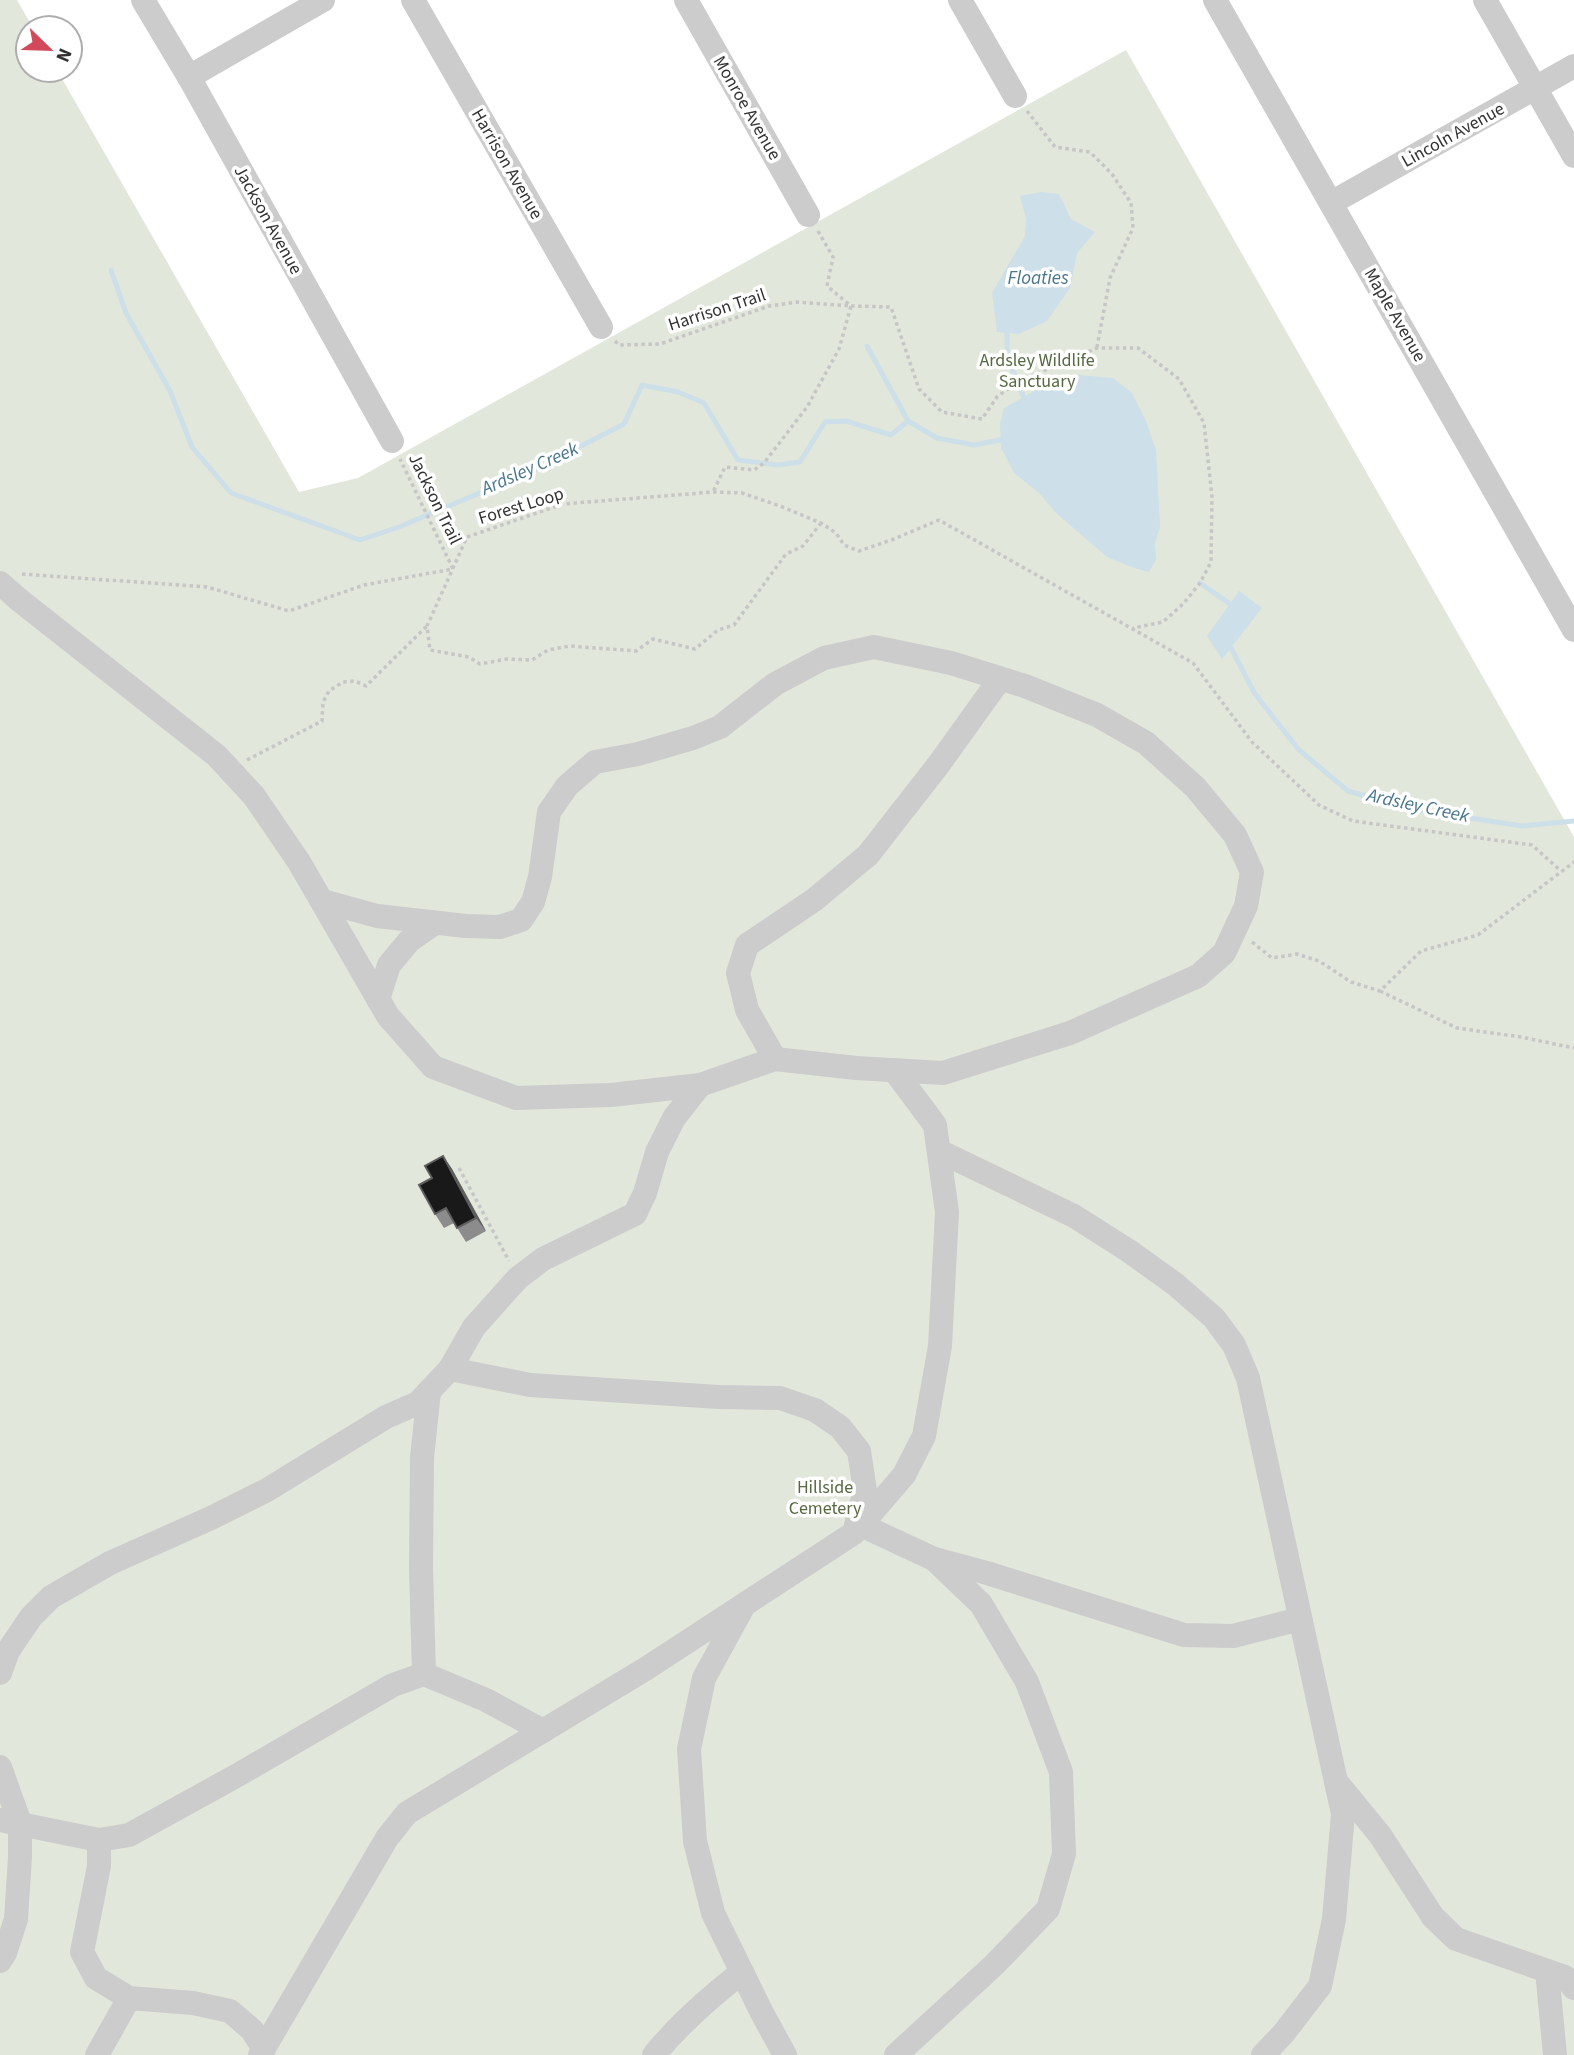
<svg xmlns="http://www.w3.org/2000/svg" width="1574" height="2055" font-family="'Source Sans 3',sans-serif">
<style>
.green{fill:#e2e7dc}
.water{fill:#cddfe8}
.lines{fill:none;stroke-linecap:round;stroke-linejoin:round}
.stream{stroke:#cddfe8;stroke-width:5}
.path{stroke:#c6c6c6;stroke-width:3.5;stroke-dasharray:3.5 3.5;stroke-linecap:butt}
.minor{stroke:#ccc;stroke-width:24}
.wall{fill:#8c8c8c}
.shaded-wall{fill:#5e5e5e}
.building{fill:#191919;stroke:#5e5e5e;stroke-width:2}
.labels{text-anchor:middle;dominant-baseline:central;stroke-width:7;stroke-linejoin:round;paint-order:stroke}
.street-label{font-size:18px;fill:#323232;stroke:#fff}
.park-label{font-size:18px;fill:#576943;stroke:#fff}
.water-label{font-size:19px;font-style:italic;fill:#47758c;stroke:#fff}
</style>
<rect width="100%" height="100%" fill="#fff"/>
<!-- green -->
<polygon class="green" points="0,0 17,0 33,28 28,28 28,70 57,70 299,492 358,478 1126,50 1574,837 1574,2055 0,2055"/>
<!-- water -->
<g class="water">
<polygon points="1041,192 1059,194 1071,219 1095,232 1077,253 1070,288 1047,321 1019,334 997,332 992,293 1025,236 1026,219 1020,196"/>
<polygon points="1079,375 1113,378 1132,393 1146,421 1156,450 1160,527 1155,543 1156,560 1149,572 1134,568 1107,557 1056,513 1040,494 1014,473 1001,448 1000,423 1004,408 1049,383"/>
<polygon points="1239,591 1262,608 1222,659 1207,636"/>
</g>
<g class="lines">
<!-- stream -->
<g class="stream">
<polyline points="111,270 126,313 170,391 192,447 231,493 360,540 399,527 534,470 624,424 642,385 678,392 704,403 738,460 778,465 800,462 825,422 846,421 891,435 908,421 937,438 974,445 1000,440"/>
<polyline points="1007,333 1007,357 1024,398"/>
<polyline points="867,346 908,421"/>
<polyline points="1200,583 1230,604"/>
<polyline points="1227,645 1231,648 1255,694 1299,750 1348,791 1412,809 1522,826 1574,821"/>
</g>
<!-- path -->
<g class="path">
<polyline points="1027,111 1055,147 1090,152 1112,174 1131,203 1133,228 1110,278 1097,347"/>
<polyline points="818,231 833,257 827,286 851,306 891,307 919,389 942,412 982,419 997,397 1017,382 1097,348 1138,348 1179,379 1204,423 1212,497 1211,562 1200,583 1183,604 1163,622 1133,628"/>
<polyline points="615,341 619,345 660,344 769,306 797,302 851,306 839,349 807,407 764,463 754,470 725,467 713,492"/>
<polyline points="821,523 803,546 786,554 734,625 718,630 695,649 653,639 636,651 570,646 548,650 532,660 507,659 480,664 469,657 430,650 427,626 467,537 563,504 713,492 742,493 780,506 821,523 836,533 844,545 859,551 894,539 939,520 1193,663 1252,742 1319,805 1353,821 1532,845 1561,871"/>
<polyline points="22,574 207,587 289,611 364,585 453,569 400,459"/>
<polyline points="247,760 322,721 323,702 329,691 343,682 355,681 366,686 427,626"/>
<polyline points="1252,942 1272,958 1297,954 1319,961 1351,982 1380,991 1421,951 1478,935 1574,862"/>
<polyline points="1380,991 1457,1028 1521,1037 1574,1048"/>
<polyline points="459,1168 509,1261"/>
</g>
<!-- minor -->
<g class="minor">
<polyline points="143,0 189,77 392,441"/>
<polyline points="413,0 601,327"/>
<polyline points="686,0 808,215"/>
<polyline points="960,0 1015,96"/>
<polyline points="1215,0 1574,630"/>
<polyline points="1485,0 1574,156"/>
<polyline points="189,77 323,0"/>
<polyline points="1331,203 1574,66"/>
<polyline points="0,583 18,599 217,756 254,796 299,862 388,1016 433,1067 516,1098 611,1095 700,1085 775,1059 856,1068 943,1073 1070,1033 1198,976 1224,953 1246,906 1252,872 1235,835 1195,787 1146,743 1097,715 1025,686 951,663 874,647 824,658 775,684 720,727 693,738 638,754 595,762 567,786 549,812 540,877 533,902 521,920 500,927 466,926 377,916 323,901"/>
<polyline points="378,999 389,965 409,941 435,923"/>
<polyline points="775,1059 747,1010 738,973 747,945 814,900 868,855 939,764 1000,679"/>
<polyline points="939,1151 1074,1216 1129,1251 1175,1284 1214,1318 1234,1345 1248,1378 1343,1814 1334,1919 1320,1986 1283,2034 1263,2055"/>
<polyline points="450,1369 530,1385 719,1397 780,1398 815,1410 840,1427 859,1451 865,1490 856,1525"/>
<polyline points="861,1525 934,1559 981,1604 1027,1682 1061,1772 1064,1854 1048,1909 994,1965 896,2055"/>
<polyline points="935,1559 987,1573 1184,1635 1233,1636 1300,1619"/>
<polyline points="743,1607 704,1678 689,1749 695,1841 713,1913 762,2013 785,2055"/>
<polyline points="0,1673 8,1651 31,1617 51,1597 110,1563 211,1518 267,1490 386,1417 418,1403 450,1369 474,1327 518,1278 543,1259 635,1214 645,1193 657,1152 674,1118 700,1085"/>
<polyline points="424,1674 421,1568 422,1458 429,1391"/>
<polyline points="0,1767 20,1823 20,1857 16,1919 5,1953 0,1961"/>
<polyline points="1339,1785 1380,1835 1433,1917 1456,1939 1565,1977 1574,1988"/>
<polyline points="0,1820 99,1840 129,1835 236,1776 393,1685 424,1674 486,1700 543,1731"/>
<polyline points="99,1840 99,1866 82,1952 96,1978 129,1998 193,2003 230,2011 252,2030 264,2049"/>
<polyline points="1547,1971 1555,2055"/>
<polyline points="97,2055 129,1998"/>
<polyline points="260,2055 387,1838 407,1813 647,1668 854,1533 904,1475 924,1436 940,1346 947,1212 935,1125 894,1070"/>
<path d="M654,2055C680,2023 710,1997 742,1972"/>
</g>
</g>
<!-- wall -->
<polygon class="wall" points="443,1156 452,1169 486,1231 466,1242 454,1223 444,1228 435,1214 432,1178"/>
<!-- shaded-wall -->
<polygon class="shaded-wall" points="443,1156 452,1169 486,1231 476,1218"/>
<!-- building -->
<polygon class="building" points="443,1156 476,1218 457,1228 446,1208 435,1214 419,1185 432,1178 425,1166"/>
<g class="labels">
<!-- street labels -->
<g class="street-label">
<text transform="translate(747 108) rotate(60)">Monroe Avenue</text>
<text transform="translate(1453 135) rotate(-29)">Lincoln Avenue</text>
<text transform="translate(507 164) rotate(60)">Harrison Avenue</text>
<text transform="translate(268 220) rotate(61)">Jackson Avenue</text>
<text transform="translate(717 310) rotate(-18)">Harrison Trail</text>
<text transform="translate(1395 315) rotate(60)">Maple Avenue</text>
<text transform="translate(435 499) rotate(64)">Jackson Trail</text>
<text transform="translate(521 506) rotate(-17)">Forest Loop</text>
</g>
<!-- park labels -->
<g class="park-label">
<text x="1037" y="360">Ardsley Wildlife<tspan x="1037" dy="21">Sanctuary</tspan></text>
<text x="825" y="1487">Hillside<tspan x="825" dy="21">Cemetery</tspan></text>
</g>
<!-- water labels -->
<g class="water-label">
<text x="1038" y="278">Floaties</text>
<text transform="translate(530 469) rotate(-24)">Ardsley Creek</text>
<text transform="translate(1418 806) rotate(12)">Ardsley Creek</text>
</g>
</g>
<!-- north arrow -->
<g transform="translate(49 49) rotate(113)"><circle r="33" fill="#ffffff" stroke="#adadad" stroke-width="2"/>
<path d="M0-5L12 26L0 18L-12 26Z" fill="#d3495c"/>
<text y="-10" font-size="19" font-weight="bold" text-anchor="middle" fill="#323232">N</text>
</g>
</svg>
